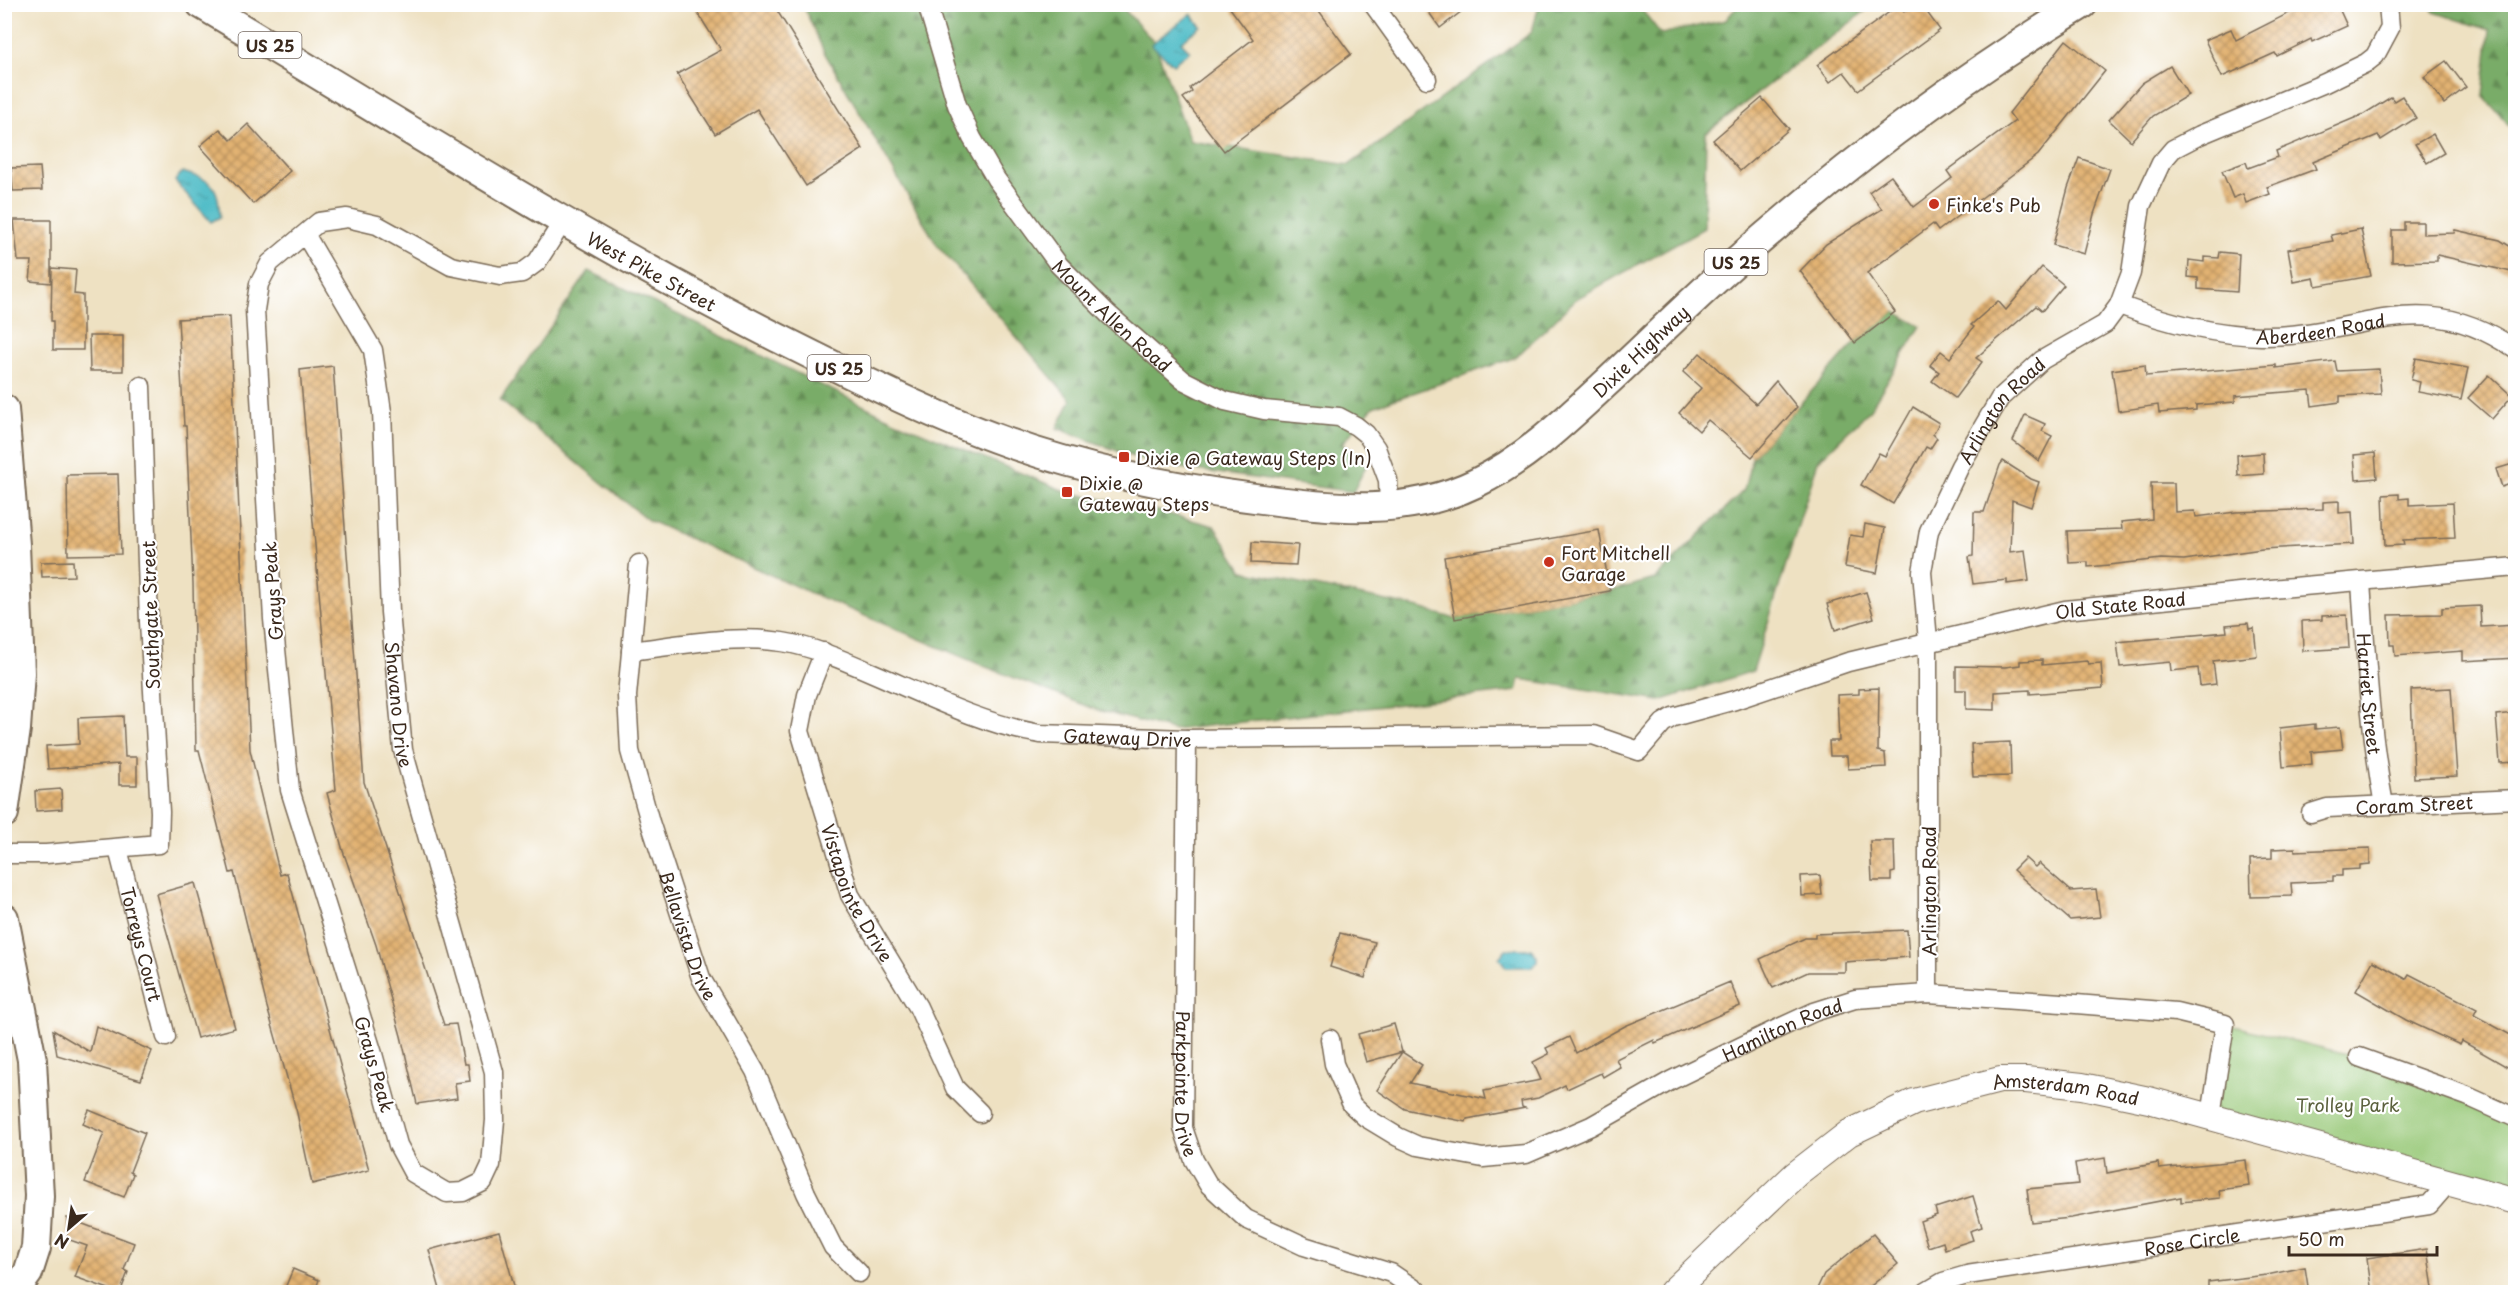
<svg xmlns="http://www.w3.org/2000/svg" width="2520" height="1297" font-family="'Playpen Sans',sans-serif">
<style>
.forest{fill:url(#forest-firs);stroke:#5a6b43;stroke-width:1.5}
.park{fill:#97c877;stroke:#69794a;stroke-width:1.5}
.water{fill:url(#water-ripples);stroke:#447272;stroke-width:1.5}
.building{fill:url(#building-cross-hatch)}
.lines{fill:none;stroke-linecap:round;stroke-linejoin:round}
.street-casing{stroke:#7a6a57;stroke-width:21}
.secondary-casing{stroke:#7a6a57;stroke-width:28}
.primary-casing{stroke:#7a6a57;stroke-width:32}
.street{stroke:#fff;stroke-width:18}
.secondary{stroke:#fff;stroke-width:26}
.primary{stroke:#fff;stroke-width:28}
.poi-dot{fill:#c8321e;stroke:#fff;stroke-width:2}
.labels{text-anchor:middle;dominant-baseline:central;stroke-width:4.5;stroke-linejoin:round;paint-order:stroke}
.shield{fill:#fff;stroke:#766a62;stroke-width:1.5}
.shield-label{font-size:16px;font-weight:bold;fill:#3b2a1e}
.poi-label{font-size:18px;fill:#3b2a1e;stroke:#fff;text-anchor:start}
.street-label{font-size:18px;fill:#3b2a1e;stroke:#fff}
.park-label{font-size:18px;fill:#5b613d;stroke:#fff}
</style>
<defs>
<pattern id="forest-firs" width="22" height="20" patternUnits="userSpaceOnUse" patternTransform="scale(1.5)"><rect width="22" height="20" fill="#79ac68"/><path d="M5 1l3.5 6h-7zM16 11l3.5 6h-7z" fill="#648c55"/></pattern>
<pattern id="water-ripples" width="26" height="14" patternUnits="userSpaceOnUse" patternTransform="scale(1.5)"><rect width="26" height="14" fill="#4dbbc6"/><path d="M2 4q2-2 4 0t4 0M15 11q2-2 4 0t4 0" fill="none" stroke="#4198a0"/></pattern>
<pattern id="building-cross-hatch" width="8" height="8" patternUnits="userSpaceOnUse" patternTransform="scale(1.5)"><rect width="8" height="8" fill="#e2b272"/><path d="M0 0l8 8M0 8l8-8" fill="none" stroke="#b8915d"/></pattern>
</defs>
<rect width="100%" height="100%" fill="#fff"/>
<filter id="ink" filterUnits="userSpaceOnUse"><feTurbulence type="fractalNoise" baseFrequency=".0167" numOctaves="2"/><feDisplacementMap in="SourceGraphic" scale="12" xChannelSelector="R" yChannelSelector="G"/><feConvolveMatrix kernelMatrix="1 2 1 2 8 2 1 2 1" color-interpolation-filters="sRGB"/></filter>
<filter id="wash" filterUnits="userSpaceOnUse"><feTurbulence type="fractalNoise" baseFrequency=".008" numOctaves="4" result="noise"/><feDisplacementMap in="SourceGraphic" scale="24" xChannelSelector="R" yChannelSelector="G"/><feGaussianBlur stdDeviation="1.35" result="paint"/><feColorMatrix in="noise" values="0 0 0 0 0 0 0 0 0 0 0 0 0 0 0 0 0 1.4 0 .05"/><feComposite in="paint" operator="in"/></filter>
<g filter="url(#wash)">
<rect width="100%" height="100%" fill="#eee1c2"/>
<!-- forest -->
<g class="forest">
<polygon points="803,5 1120,5 1155,43 1190,141 1349,165 1532,32 1539,5 1638,5 1661,34 1726,20 1738,5 1873,5 1706,133 1704,228 1576,299 1516,357 1373,407 1342,444 1366,466 1353,492 1152,464 1057,428 1071,400 937,245 824,52"/>
<polygon points="2429,5 2515,5 2515,132 2483,96 2490,30 2434,12"/>
<polygon points="589,271 895,421 1067,492 1154,510 1214,526 1243,571 1416,607 1455,619 1610,591 1655,579 1744,490 1752,457 1855,343 1895,312 1921,326 1869,411 1818,461 1753,671 1660,701 1520,679 1517,691 1172,730 1097,710 986,667 813,594 648,520 500,400"/>
</g>
<!-- park -->
<polygon class="park" points="2225,1024 2359,1057 2515,1118 2515,1201 2211,1116"/>
<!-- water -->
<g class="water">
<polygon points="1191,14 1201,26 1181,42 1190,51 1173,64 1151,44"/>
<path d="M182,172C214,181 218,184 220,217L211,222L175,181Z"/>
<polygon points="1506,949 1531,949 1537,956 1537,961 1531,967 1506,967 1499,958"/>
</g>
<g id="blocks">
<!-- building -->
<g class="building">
<polygon points="692,4 773,4 863,149 806,186 757,109 715,134 677,74 721,50"/>
<polygon points="1227,4 1314,4 1351,54 1224,151 1183,98 1192,92 1190,88 1253,39"/>
<polygon points="1423,4 1471,4 1440,28"/>
<polygon points="1914,4 1921,4 1940,30 1858,90 1844,72 1830,82 1817,65 1899,5 1904,12"/>
<polygon points="2295,4 2337,4 2347,26 2312,42 2311,39 2277,56 2275,53 2222,77 2205,40 2231,29 2236,40 2297,9"/>
<polygon points="2066,40 2105,71 2038,155 1938,231 1933,224 1867,273 1895,312 1855,343 1800,271 1826,244 1882,209 1869,192 1891,176 1914,207 1952,178 1947,171 2015,121 2009,113"/>
<polygon points="2446,61 2466,87 2444,104 2424,77"/>
<polygon points="2170,66 2188,95 2153,116 2131,141 2109,120 2142,83"/>
<polygon points="2402,96 2416,118 2381,140 2378,135 2313,162 2316,169 2267,187 2270,194 2246,203 2243,194 2233,198 2222,171 2246,162 2248,168 2278,157 2276,151 2364,114 2391,97 2394,101"/>
<polygon points="1762,98 1789,129 1740,171 1713,140"/>
<polygon points="248,124 290,171 253,204 200,146 220,129 231,140"/>
<polygon points="2433,134 2444,153 2427,163 2415,144"/>
<polygon points="2079,158 2110,169 2094,214 2084,254 2053,245 2068,188"/>
<polygon points="40,167 42,190 13,191 11,168"/>
<polygon points="14,220 51,220 51,283 30,281 32,261 18,261"/>
<polygon points="2404,222 2423,222 2423,234 2454,233 2455,230 2500,240 2516,250 2516,273 2437,255 2437,261 2392,262 2392,230 2404,230"/>
<polygon points="2361,229 2371,276 2316,286 2314,278 2294,282 2288,249 2333,241 2331,235"/>
<polygon points="2220,252 2239,254 2237,292 2198,289 2198,278 2188,277 2189,260 2204,262 2204,257 2219,258"/>
<polygon points="2042,267 2064,285 2042,311 2036,306 1976,358 1982,362 1955,398 1932,381 1939,372 1930,365 1941,351 1950,358 1974,327 1971,325 1998,301 2006,310"/>
<polygon points="52,268 76,270 74,294 83,295 83,350 53,350 53,321 51,321"/>
<polygon points="230,316 250,750 280,875 287,873 369,1170 312,1184 297,1113 267,1007 234,872 230,873 199,750 196,750 193,583 186,426 184,426 178,319"/>
<polygon points="89,336 123,336 123,371 90,371"/>
<polygon points="1700,353 1756,404 1776,381 1797,407 1752,457 1708,420 1699,431 1679,413 1701,388 1683,372"/>
<polygon points="2416,358 2468,368 2461,400 2418,392 2420,382 2411,380"/>
<polygon points="2335,361 2337,371 2379,369 2381,394 2340,396 2340,402 2312,406 2310,390 2235,396 2235,402 2196,405 2196,410 2159,413 2158,405 2118,411 2112,370 2145,365 2146,376 2276,365 2276,368"/>
<polygon points="333,366 364,782 444,1025 456,1024 464,1064 468,1064 470,1081 455,1083 457,1098 417,1104 401,1036 376,945 343,851 327,793 336,790 300,370"/>
<polygon points="2489,375 2512,396 2492,419 2468,398"/>
<polygon points="1913,407 1939,423 1933,434 1937,438 1930,449 1926,447 1893,504 1861,485 1879,453 1885,456"/>
<polygon points="2025,415 2045,424 2042,431 2052,436 2039,461 2013,441"/>
<polygon points="2263,453 2264,474 2238,476 2237,455"/>
<polygon points="2375,453 2377,478 2356,480 2354,455"/>
<polygon points="2003,461 2031,479 2039,482 2031,507 2012,500 2010,552 2025,550 2029,581 2007,584 2007,580 1973,584 1969,557 1973,556 1974,512 1984,512 2000,465"/>
<polygon points="2516,463 2516,482 2502,487 2496,469"/>
<polygon points="118,474 121,554 68,555 67,475"/>
<polygon points="2151,483 2174,483 2175,512 2195,511 2196,517 2236,512 2323,509 2323,502 2339,501 2339,513 2352,512 2354,544 2262,549 2184,560 2161,559 2109,565 2088,567 2088,562 2069,563 2067,531 2122,529 2121,522 2152,519"/>
<polygon points="2399,494 2399,499 2409,498 2409,505 2453,503 2455,538 2403,540 2404,545 2385,546 2383,495"/>
<polygon points="1865,524 1885,528 1877,573 1845,567 1850,535 1863,537"/>
<polygon points="1599,530 1610,591 1455,619 1444,557"/>
<polygon points="1252,542 1298,545 1296,565 1251,563"/>
<polygon points="73,561 74,576 42,577 41,562"/>
<polygon points="1866,592 1874,618 1835,630 1827,604"/>
<polygon points="2480,606 2481,627 2516,625 2516,658 2463,661 2463,651 2395,656 2394,645 2390,645 2389,615 2442,614 2442,608"/>
<polygon points="2347,615 2349,648 2303,651 2302,621 2322,620 2322,616"/>
<polygon points="2248,623 2249,629 2254,628 2257,656 2213,661 2216,684 2200,686 2198,668 2171,671 2170,662 2120,667 2117,642 2227,632 2226,625"/>
<polygon points="2042,660 2042,665 2087,661 2088,664 2101,663 2103,688 2030,694 2030,690 1995,692 1995,710 1966,709 1966,690 1956,690 1956,666 2005,667 2020,665 2020,661"/>
<polygon points="1879,688 1878,751 1885,753 1886,767 1848,769 1847,756 1830,756 1829,741 1839,741 1837,695 1859,694 1859,689"/>
<polygon points="2451,688 2457,776 2414,778 2411,690"/>
<polygon points="2515,713 2516,762 2500,763 2496,715"/>
<polygon points="123,716 125,757 137,757 137,785 119,785 119,764 48,769 46,746 79,744 78,718"/>
<polygon points="2315,724 2315,729 2340,727 2343,749 2311,752 2312,764 2283,767 2280,728"/>
<polygon points="2010,742 2011,776 1973,777 1971,744"/>
<polygon points="61,789 62,809 36,811 35,791"/>
<polygon points="1870,841 1894,841 1895,872 1891,873 1891,881 1872,881"/>
<polygon points="2295,848 2295,851 2370,848 2370,864 2360,865 2360,869 2342,870 2342,876 2333,876 2333,881 2291,883 2292,896 2251,897 2250,859 2272,858 2272,849"/>
<polygon points="2025,858 2035,867 2039,863 2071,891 2096,889 2100,917 2070,920 2013,870"/>
<polygon points="1820,875 1822,895 1802,896 1801,876"/>
<polygon points="195,883 235,1028 197,1038 156,894"/>
<polygon points="1907,930 1909,957 1845,962 1845,972 1808,972 1773,988 1760,959 1805,938 1815,938 1815,934"/>
<polygon points="1340,933 1375,942 1365,978 1330,967"/>
<polygon points="2373,961 2406,979 2409,974 2477,1009 2474,1015 2516,1038 2516,1072 2462,1041 2460,1045 2406,1020 2356,991"/>
<polygon points="1730,982 1740,1006 1655,1043 1654,1040 1616,1059 1620,1067 1603,1077 1601,1073 1567,1089 1565,1085 1538,1098 1521,1101 1522,1107 1525,1108 1467,1119 1466,1122 1405,1109 1377,1090 1402,1052 1366,1062 1358,1034 1394,1024 1402,1052 1422,1065 1410,1083 1486,1099 1484,1091 1541,1080 1533,1062 1549,1054 1546,1048 1569,1037 1576,1053 1625,1026"/>
<polygon points="96,1026 152,1051 141,1080 57,1055 53,1030 90,1052"/>
<polygon points="89,1110 145,1133 130,1172 133,1174 124,1197 85,1182 104,1133 83,1124"/>
<polygon points="2105,1158 2107,1173 2158,1163 2159,1169 2246,1160 2249,1186 2219,1190 2220,1198 2181,1202 2181,1197 2071,1218 2031,1222 2027,1189 2078,1184 2075,1163"/>
<polygon points="1973,1196 1982,1227 1970,1231 1973,1240 1945,1249 1943,1242 1928,1247 1920,1221 1937,1215 1935,1208"/>
<polygon points="67,1218 134,1243 124,1270 128,1272 120,1293 75,1277 87,1246 67,1239"/>
<polygon points="499,1231 516,1293 441,1293 429,1250"/>
<polygon points="1873,1234 1898,1264 1862,1293 1815,1293 1824,1274"/>
<polygon points="2427,1249 2433,1288 2402,1293 2372,1293 2367,1258"/>
<polygon points="2305,1267 2309,1293 2208,1293 2208,1282 2267,1275"/>
<polygon points="293,1269 319,1280 314,1293 283,1293"/>
</g>
</g>
</g>
<g filter="url(#ink)">
<use href="#blocks" fill-opacity="0" stroke="#7a6a57" stroke-width="1.5"/>
<g class="lines">
<!-- street casing -->
<g class="street-casing">
<g id="street">
<path id="s1" d="M927,4L957,105L972,138L996,179L1059,265L1108,314L1183,380L1225,401L1264,410L1339,417L1356,426L1366,434L1376,448L1388,480L1389,507"/>
<polyline points="1373,4 1427,79"/>
<path id="s2" d="M305,234L373,350L382,412L390,612L403,750L494,1072L495,1120L491,1165L483,1182L463,1192L447,1193L413,1173L398,1145L373,1054L290,790L273,619L255,310L259,284L270,263L319,222L347,218L377,225L451,266L500,276L522,273L537,262L564,220"/>
<path id="s3" d="M2119,305C2165,322 2212,335 2261,336C2360,338 2419,282 2516,350"/>
<path id="s4" d="M639,564L627,696L630,751L650,822L701,978L755,1071L806,1193L833,1247L859,1273"/>
<path id="s5" d="M2361,582C2366,657 2370,731 2384,805"/>
<path id="s6" d="M631,651C680,645 733,634 782,642C814,647 843,660 873,673C927,696 982,724 1040,734L1187,739L1593,735L1639,751L1663,723L1673,717L1735,700L1848,662L2065,610L2249,591L2516,567"/>
<path id="s7" d="M824,652L807,695L800,731L850,895L918,1007L955,1088L980,1113"/>
<path id="s8" d="M1187,739L1183,1128L1194,1160L1208,1184L1246,1219L1304,1246L1391,1273L1419,1292"/>
<path id="s9" d="M2311,813L2327,808L2516,799"/>
<path id="s10" d="M118,849L166,1037"/>
<polyline points="4,854 46,854 159,844 160,812 149,622 141,386"/>
<path id="s11" d="M1928,994V641L1922,572L1929,531L1960,466L2000,398L2042,360L2105,324L2119,305L2131,273L2141,206L2161,163L2173,149L2200,135L2325,83L2366,63L2375,56L2390,28L2388,4"/>
<path id="s12" d="M1330,1039L1334,1064L1352,1105L1365,1117L1398,1137L1418,1146L1483,1158L1526,1154L1591,1126L1672,1080L1777,1029L1814,1012L1855,999L1928,994L2076,1004L2176,1012L2225,1024L2211,1116"/>
<polyline points="2359,1057 2467,1096 2516,1118"/>
<path id="s13" d="M1926,1292L1943,1282L1967,1275L2429,1205L2449,1182"/>
</g>
</g>
<!-- secondary casing -->
<g class="secondary-casing">
<g id="secondary">
<path id="s14" d="M1672,1292L1796,1174L1849,1133L1914,1102L2000,1080H2026L2082,1086L2149,1100L2516,1201"/>
</g>
</g>
<!-- primary casing -->
<g class="primary-casing">
<g id="primary">
<path id="s15" d="M201,4C392,118 580,238 778,338C852,375 928,414 1006,442C1089,472 1175,488 1262,499C1334,509 1408,516 1476,483C1526,459 1565,421 1605,384C1648,344 1689,303 1733,264C1841,168 1959,79 2083,4"/>
<polyline points="4,409 15,545 20,673 16,729 4,813"/>
<polyline points="4,918 32,1060 39,1196 36,1248 28,1273 14,1292"/>
</g>
</g>
<!-- street -->
<use href="#street" class="street"/>
<!-- secondary -->
<use href="#secondary" class="secondary"/>
<!-- primary -->
<use href="#primary" class="primary"/>
</g>
</g>
<!-- markers -->
<g class="poi-dot">
<circle cx="1934" cy="204" r="6"/>
<rect x="1118" y="451" width="12" height="12" rx="3"/>
<rect x="1061" y="486" width="12" height="12" rx="3"/>
<circle cx="1549" cy="562" r="6"/>
</g>
<g class="labels">
<!-- shield labels -->
<g class="shield">
<rect x="238.5" y="32" width="63" height="26" rx="4.5"/>
<rect x="1704.5" y="249" width="63" height="26" rx="4.5"/>
<rect x="807.5" y="355" width="63" height="26" rx="4.5"/>
</g>
<g class="shield-label">
<text x="270" y="45">US 25</text>
<text x="1736" y="262">US 25</text>
<text x="839" y="368">US 25</text>
</g>
<!-- poi labels -->
<g class="poi-label">
<text x="1946" y="204">Finke's Pub</text>
<text x="1136" y="457">Dixie @ Gateway Steps (In)</text>
<text x="1079" y="482">Dixie @<tspan x="1079" dy="21">Gateway Steps</tspan></text>
<text x="1561" y="552">Fort Mitchell<tspan x="1561" dy="21">Garage</tspan></text>
</g>
<!-- street labels -->
<g class="street-label">
<text stroke="none"><textPath href="#s15" startOffset="524">West Pike Street</textPath></text>
<text stroke="none"><textPath href="#s1" startOffset="369">Mount Allen Road</textPath></text>
<text stroke="none"><textPath href="#s3" startOffset="206">Aberdeen Road</textPath></text>
<text stroke="none"><textPath href="#s15" startOffset="1610">Dixie Highway</textPath></text>
<text stroke="none"><textPath href="#s11" startOffset="606">Arlington Road</textPath></text>
<text transform="translate(272 591) rotate(-94)">Grays Peak</text>
<text stroke="none"><textPath href="#s6" startOffset="1539">Old State Road</textPath></text>
<text transform="translate(150 615) rotate(-92)">Southgate Street</text>
<text stroke="none"><textPath href="#s5" startOffset="112">Harriet Street</textPath></text>
<text stroke="none"><textPath href="#s2" startOffset="490">Shavano Drive</textPath></text>
<text stroke="none"><textPath href="#s6" startOffset="514">Gateway Drive</textPath></text>
<text stroke="none"><textPath href="#s9" startOffset="104">Coram Street</textPath></text>
<text transform="translate(1928 891) rotate(-90)">Arlington Road</text>
<text stroke="none"><textPath href="#s7" startOffset="255">Vistapointe Drive</textPath></text>
<text stroke="none"><textPath href="#s4" startOffset="381">Bellavista Drive</textPath></text>
<text stroke="none"><textPath href="#s10" startOffset="98">Torreys Court</textPath></text>
<text stroke="none"><textPath href="#s12" startOffset="543">Hamilton Road</textPath></text>
<text transform="translate(375 1064) rotate(74)">Grays Peak</text>
<text stroke="none"><textPath href="#s8" startOffset="345">Parkpointe Drive</textPath></text>
<text stroke="none"><textPath href="#s14" startOffset="465">Amsterdam Road</textPath></text>
<text stroke="none"><textPath href="#s13" startOffset="272">Rose Circle</textPath></text>
</g>
<!-- park labels -->
<g class="park-label">
<text x="2348" y="1104">Trolley Park</text>
</g>
</g>
<!-- margin -->
<rect width="2520" height="1297" fill="none" stroke="#fff" stroke-width="24"/>
<!-- north arrow -->
<g transform="translate(69 1228) rotate(209)" stroke="#ffffff" stroke-width="4.5" paint-order="stroke">
<path d="M0-4.5L10 22L0 15L-10 22Z" fill="#3b2a1e"/>
<text y="-9" font-size="16" font-weight="bold" text-anchor="middle" fill="#3b2a1e">N</text>
</g>
<!-- scale -->
<path d="M2289 1246v9h148v-9" fill="none" stroke="#3b2a1e" stroke-width="3"/>
<text x="2298" y="1246" font-size="18" fill="#3b2a1e" stroke="#ffffff" stroke-width="4.5" paint-order="stroke">50 m</text>
</svg>
